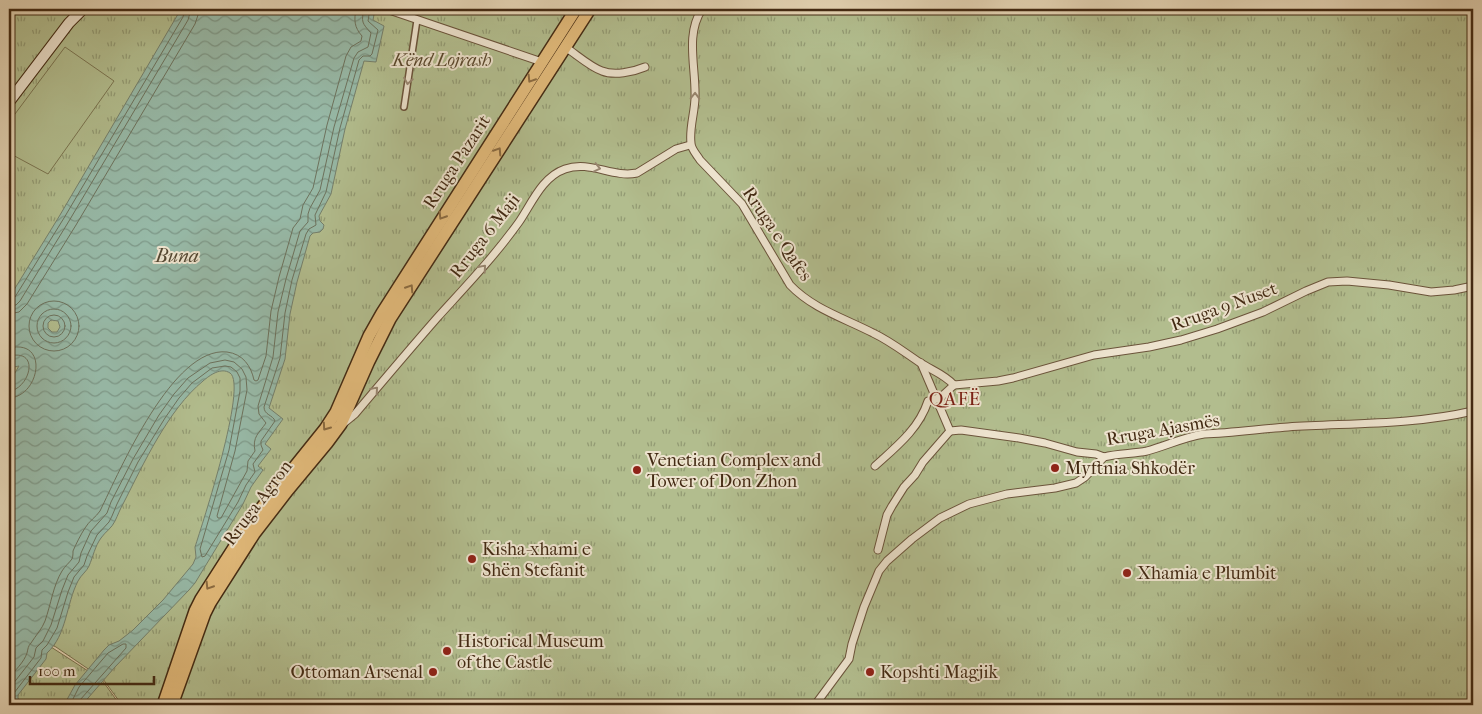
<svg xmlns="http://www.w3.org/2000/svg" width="1482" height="714" font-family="'IM FELL French Canon',serif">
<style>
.park{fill:url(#park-tufts);stroke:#7a7450}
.pitch{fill:#b2bd8e;stroke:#7a7450}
.water{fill:url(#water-waves);stroke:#75806c;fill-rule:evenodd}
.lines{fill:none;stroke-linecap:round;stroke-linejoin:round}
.shore{stroke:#6d725d;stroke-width:1}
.pedestrian-casing{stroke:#6b543b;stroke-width:8}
.minor-casing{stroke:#6b543b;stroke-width:9}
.secondary-casing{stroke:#432a13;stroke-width:12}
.primary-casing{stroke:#432a13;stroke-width:14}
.pedestrian{stroke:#ede3ce;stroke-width:5}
.minor{stroke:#ede3ce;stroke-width:7}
.secondary{stroke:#ede3ce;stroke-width:10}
.primary{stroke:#e2ba7a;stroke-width:11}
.minor-bridge-casing{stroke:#6b543b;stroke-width:9;stroke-linecap:butt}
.minor-bridge{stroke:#ede3ce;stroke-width:7}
.oneway{stroke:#8b6b41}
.oneway2{stroke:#988670}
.poi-dot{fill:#8f2418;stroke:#ede3ce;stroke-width:2}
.labels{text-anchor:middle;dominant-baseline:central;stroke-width:4;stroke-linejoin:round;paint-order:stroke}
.park-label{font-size:18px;font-style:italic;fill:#59472c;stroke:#ede3ce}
.street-label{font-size:18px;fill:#432a13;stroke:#ede3ce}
.poi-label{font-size:18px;fill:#432a13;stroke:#ede3ce;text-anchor:start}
.water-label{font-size:19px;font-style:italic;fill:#544731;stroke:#ede3ce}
.neighbourhood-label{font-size:19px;letter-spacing:1px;fill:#7a1f14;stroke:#ede3ce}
</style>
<defs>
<pattern id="park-tufts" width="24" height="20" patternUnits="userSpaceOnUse" patternTransform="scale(1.25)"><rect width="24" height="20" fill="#b2bd8e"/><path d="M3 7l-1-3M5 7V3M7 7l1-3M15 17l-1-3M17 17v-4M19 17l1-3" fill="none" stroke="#929a73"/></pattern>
<pattern id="water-waves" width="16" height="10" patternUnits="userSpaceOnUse" patternTransform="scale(1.25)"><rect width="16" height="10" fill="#97b9a7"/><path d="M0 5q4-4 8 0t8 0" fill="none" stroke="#7d9787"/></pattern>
</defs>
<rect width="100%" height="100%" fill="#e4d4b4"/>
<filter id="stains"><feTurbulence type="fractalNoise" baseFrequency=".004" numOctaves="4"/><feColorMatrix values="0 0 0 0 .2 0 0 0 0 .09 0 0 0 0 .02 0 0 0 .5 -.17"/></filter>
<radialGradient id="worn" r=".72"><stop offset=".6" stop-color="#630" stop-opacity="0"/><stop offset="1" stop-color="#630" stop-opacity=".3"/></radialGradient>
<!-- park -->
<g class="park">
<polygon points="9,9 1473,9 1473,705 122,705 103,679 56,647 52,645 9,636"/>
<polygon points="9,638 51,647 102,680 120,705 9,705"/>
</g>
<!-- pitch -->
<polygon class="pitch" points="65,47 114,81 48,174 9,153 9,122"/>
<!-- water -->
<path class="water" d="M181,9H375L373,20L384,26L376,62L364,61L345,129L331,194L319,216L320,221L324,225L323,229L320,232L313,233L310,236L297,282L290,314L285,359L269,408L283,419L265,444L271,449L258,466L263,470L251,487L243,504L195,583L189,590L115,667L82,705H64L75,685L104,650L109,645L119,641L133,630L163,600L193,564L196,557L195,547C202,525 248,385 230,373C221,367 210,375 203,381C168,410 144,463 123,504C120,509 118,515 115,521C112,528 105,532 101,538C95,546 93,557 89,566C87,571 81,575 78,581C66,604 67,635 47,653L46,659L18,695V698L20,702L40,705H9V383L19,366L9,368V298L60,215ZM51,320L58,321L60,327L57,332H52L48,328V323Z"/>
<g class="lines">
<!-- shore -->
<g class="shore">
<polyline points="9,300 12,300 15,297 64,218 183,17 185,9"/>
<circle cx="54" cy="326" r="25"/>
<polyline points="9,306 16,305 20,301 69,221 188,20 191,9"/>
<circle cx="54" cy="326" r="17"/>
<polyline points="9,314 19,312 27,304 76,225 195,24 198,15 199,9"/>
<circle cx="54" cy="326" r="11"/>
<path d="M9,348C50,338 40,397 9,398"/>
<path d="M9,356C42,348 29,390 9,391"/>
<path d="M9,677C15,671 24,662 27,653C28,649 28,646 31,643C36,635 42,629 45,621C51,604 53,586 62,571C65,566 69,563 72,559C73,556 73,554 73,551C76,544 81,534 85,528C89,521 96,517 100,511C120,470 173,346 227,352C243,354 251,366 254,380L256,381L258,380L266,356L271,311L279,277L293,228L300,219L303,205L313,188L327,125L346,56L351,47L361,41L362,36C354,27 354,20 356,9"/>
<path d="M9,689L34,657L36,648L43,641L51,625L62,590L68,575L79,562L81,553L91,531L107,513L111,502L133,459L159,415L174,394L188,378L210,363L225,360L234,362L242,369L246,377L247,390L235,451L217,516L218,518H221L247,471L248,461L255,451C252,437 259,433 266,423L259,414L258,406L273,357L278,312L286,279L300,231L308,222V214L310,208L320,190L334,127L354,58L358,52L368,47L371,33C362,23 361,22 364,9"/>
<path d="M16,705L13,698L14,693L41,658L42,650L47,645L57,628L68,592L74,577L84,565L87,556L97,535L109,522L112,516L117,504L138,462L165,418L179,398L192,383L212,368L225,366L231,367L237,372L240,378V391L229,450L200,549L202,557L205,556L238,502L246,485L255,472L253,464L263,450L261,445V441L275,421C273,415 264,415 264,407L280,358L285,313L292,280L306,234L309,229L316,225L315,215L326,192L340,128L359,60L363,56H370L372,54L378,30L368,21L370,9"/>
<polyline points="70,705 79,687 108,653 123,644 126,644 126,648 80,700 78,705"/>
</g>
<!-- pedestrian casing -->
<g class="pedestrian-casing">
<g id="pedestrian">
<polyline points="384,9 392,11"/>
<polyline points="425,9 426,9"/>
<polyline points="404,107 417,20"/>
</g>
</g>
<!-- minor casing -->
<g class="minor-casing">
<g id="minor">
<path d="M702,9C685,35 696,67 695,97C695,112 689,128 691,143C691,149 697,155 700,160L742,204L790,285C813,309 844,318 873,333C890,341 904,352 919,362C931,370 944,374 954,385"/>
<polyline points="392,11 542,62"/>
<path d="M565,47C576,54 590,67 602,71C614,76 633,72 645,67"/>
<polyline points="921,363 950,431"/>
<polyline points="954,385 998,381 1013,378 1094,355 1149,347 1181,340 1217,329 1263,312 1306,291 1328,282 1347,281 1389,285 1431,292 1454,290 1473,286"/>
<polyline points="942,396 954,385"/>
<path d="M344,423L355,414C382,382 409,350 437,318C465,287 494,257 519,222C532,203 542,177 565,169C590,160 612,178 637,173L676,149L690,145"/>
<path d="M950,431L961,430L1019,438L1045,443L1077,452L1096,454L1104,457C1118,453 1133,454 1147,451C1166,446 1184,437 1204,434C1232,433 1260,429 1288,427C1349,423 1413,425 1473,411"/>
<path d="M875,466C896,447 919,429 928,401"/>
<polyline points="878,550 887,515 892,506 904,487 915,475 923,462 950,431"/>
<polyline points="815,705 849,659 852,644 864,607 879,571 887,561 912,539 940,518 969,504 1007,494 1055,488 1076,483 1085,477 1104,457"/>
</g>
</g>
<!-- secondary casing -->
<g class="secondary-casing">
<polyline id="secondary" points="9,102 69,23 83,9"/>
</g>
<!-- primary casing -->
<g class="primary-casing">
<g id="primary">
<polyline points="163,705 195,611 201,599 251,521 325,429 336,412 369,336 382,313 576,9"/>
<polyline points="172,705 205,613 210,603 254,534 288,490 327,443 341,424 369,361 390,319 590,9"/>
</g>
</g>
<!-- pedestrian -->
<use href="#pedestrian" class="pedestrian"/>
<!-- minor -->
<use href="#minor" class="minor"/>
<!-- secondary -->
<use href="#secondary" class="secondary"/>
<!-- primary -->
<use href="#primary" class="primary"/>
<!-- minor-bridge casing -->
<g class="minor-bridge-casing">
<polyline id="minor-bridge" points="932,401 942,396"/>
</g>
<!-- minor-bridge -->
<use href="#minor-bridge" class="minor-bridge"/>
</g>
<!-- one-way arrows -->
<defs><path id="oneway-chevron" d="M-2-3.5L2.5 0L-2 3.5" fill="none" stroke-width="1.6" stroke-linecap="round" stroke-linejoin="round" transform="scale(1.25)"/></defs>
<g class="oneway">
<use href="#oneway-chevron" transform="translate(531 79) rotate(122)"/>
<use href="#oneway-chevron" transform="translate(498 151) rotate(-57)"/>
<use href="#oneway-chevron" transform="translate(442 216) rotate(122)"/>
<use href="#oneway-chevron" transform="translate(410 288) rotate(-57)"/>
<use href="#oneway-chevron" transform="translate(326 427) rotate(125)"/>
<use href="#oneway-chevron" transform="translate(209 586) rotate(122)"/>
</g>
<g class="oneway2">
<use href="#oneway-chevron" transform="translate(408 81) rotate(99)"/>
<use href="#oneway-chevron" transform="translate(695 96) rotate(-89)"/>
<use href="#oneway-chevron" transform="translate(597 168) rotate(13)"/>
<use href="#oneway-chevron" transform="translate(483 268) rotate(-49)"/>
<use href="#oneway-chevron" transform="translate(375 390) rotate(-49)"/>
</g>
<!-- markers -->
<g class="poi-dot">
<circle cx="1055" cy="468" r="5"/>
<circle cx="637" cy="470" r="5"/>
<circle cx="472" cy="559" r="5"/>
<circle cx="1127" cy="573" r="5"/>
<circle cx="447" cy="651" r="5"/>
<circle cx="433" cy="672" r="5"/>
<circle cx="870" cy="672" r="5"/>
</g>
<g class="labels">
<!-- park labels -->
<g class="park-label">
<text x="442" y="60">Kënd Lojrash</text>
</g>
<!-- street labels -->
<g class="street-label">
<text transform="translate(457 162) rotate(-57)">Rruga Pazarit</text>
<text transform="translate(777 234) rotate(56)">Rruga e Qafes</text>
<text transform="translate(485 236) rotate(-52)">Rruga 6 Maji</text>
<text transform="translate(1224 307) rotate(-20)">Rruga 9 Nuset</text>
<text transform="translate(1163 430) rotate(-10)">Rruga Ajasmës</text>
<text transform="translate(258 503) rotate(-53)">Rruga Agron</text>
</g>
<!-- poi labels -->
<g class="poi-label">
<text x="647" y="460">Venetian Complex and<tspan x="647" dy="21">Tower of Don Zhon</tspan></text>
<text x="1065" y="468">Myftnia Shkodër</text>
<text x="482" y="549">Kisha-xhami e<tspan x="482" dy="21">Shën Stefanit</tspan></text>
<text x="1137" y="573">Xhamia e Plumbit</text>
<text x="457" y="641">Historical Museum<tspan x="457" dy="21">of the Castle</tspan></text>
<text x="423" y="672" text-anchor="end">Ottoman Arsenal</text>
<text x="880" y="672">Kopshti Magjik</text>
</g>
<!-- water labels -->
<g class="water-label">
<text x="177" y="256">Buna</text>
</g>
<!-- neighbourhood labels -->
<g class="neighbourhood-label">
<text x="955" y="399">QAFË</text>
</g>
</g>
<!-- margin -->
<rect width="1482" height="714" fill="none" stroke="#e4d4b4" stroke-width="30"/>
<rect x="10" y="10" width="1462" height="694" fill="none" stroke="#432a13" stroke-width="2.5"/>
<rect x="15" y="15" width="1452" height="684" fill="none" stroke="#432a13"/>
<!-- scale -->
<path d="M30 676v8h124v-8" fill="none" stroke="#432a13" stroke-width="2.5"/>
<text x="38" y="676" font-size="15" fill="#432a13" stroke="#ede3ce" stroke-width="4" paint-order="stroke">100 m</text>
<rect width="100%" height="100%" filter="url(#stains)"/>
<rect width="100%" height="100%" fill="url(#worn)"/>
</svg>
